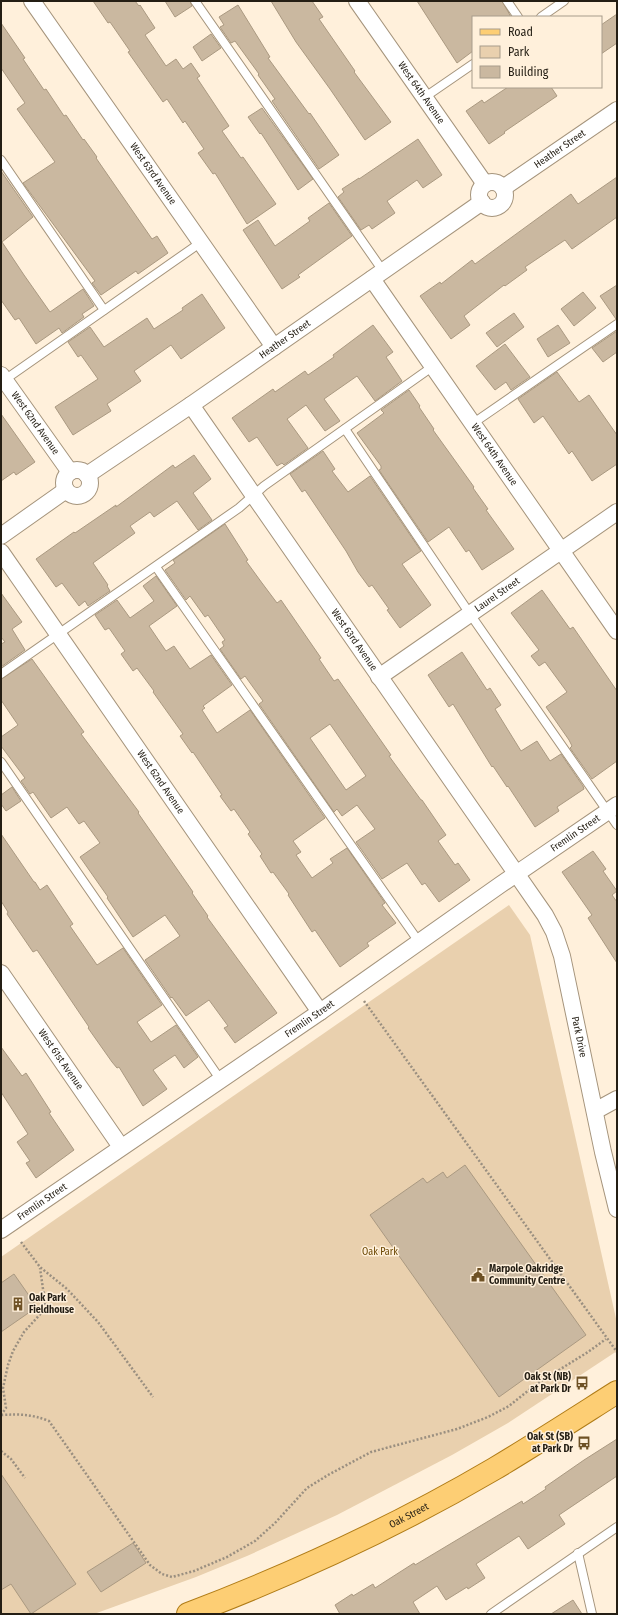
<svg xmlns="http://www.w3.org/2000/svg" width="618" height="1615" font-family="'Fira Sans Condensed',sans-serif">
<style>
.green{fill:#e9d0ae}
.building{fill:#cab8a0;stroke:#aa9981;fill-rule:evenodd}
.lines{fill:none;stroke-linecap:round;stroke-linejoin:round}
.service-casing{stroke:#a5947c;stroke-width:10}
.minor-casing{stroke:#a5947c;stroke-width:18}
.primary-casing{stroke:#b07c17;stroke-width:24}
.path{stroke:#9a8f80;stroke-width:2.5;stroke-dasharray:2 2;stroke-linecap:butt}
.service{stroke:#fff;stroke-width:8}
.minor{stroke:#fff;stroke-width:16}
.primary{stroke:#fdce74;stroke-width:22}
.labels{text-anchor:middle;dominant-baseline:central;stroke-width:3;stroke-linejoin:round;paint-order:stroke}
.street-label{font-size:10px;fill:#241e14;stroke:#fff0db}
.park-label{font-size:10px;fill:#6b4702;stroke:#fff0db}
.poi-label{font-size:10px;font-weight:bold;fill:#241e14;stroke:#fff0db;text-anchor:start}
</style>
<rect width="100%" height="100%" fill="#fff0db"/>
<!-- green -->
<polygon class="green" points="509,905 530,935 617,1323 617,1351 508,1423 452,1455 337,1515 247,1556 196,1577 94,1614 1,1614 1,1257"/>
<!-- building -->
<g class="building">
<polygon points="93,1 135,1 139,6 140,5 155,28 145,35 166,66 176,59 183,69 191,63 200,76 197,78 229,126 222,131 241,158 243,157 276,204 247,224 215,173 213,174 198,153 204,149 185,121 183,123 167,99 163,102 128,52 130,51 110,22 108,23"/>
<polygon points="165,1 190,1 192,6 175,17"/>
<polygon points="271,1 312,1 323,17 319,19 355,71 354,72 391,122 365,140 330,89 296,42"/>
<polygon points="417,1 502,1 511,17 473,17 473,51 457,63"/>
<polygon points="238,5 270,57 268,58 309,114 310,113 339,155 319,169 272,101 275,99 258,75 259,74 235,41 231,43 220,27 224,25 219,17"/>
<polygon points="617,14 617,43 601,54 601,25"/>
<polygon points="1,23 25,58 23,59 44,90 46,89 64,116 66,115 83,140 84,139 97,157 96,158 152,239 157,236 168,253 138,274 136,271 101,295 92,283 95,281 23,183 55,162 17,109 25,103 1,68"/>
<polygon points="211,34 221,48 202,61 193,47"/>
<polygon points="508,87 551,87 557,96 504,132 505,133 489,144 466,111 482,100 484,103"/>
<polygon points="262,108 313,179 298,190 261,133 260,134 248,117"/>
<polygon points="418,139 442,175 423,188 417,180 387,201 395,213 372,229 369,225 361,230 338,197 344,192 342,189 359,178 359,179"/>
<polygon points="1,171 33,217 2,242 24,275 50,312 83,289 94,306 82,314 84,317 62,333 59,328 36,344 19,318 15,320 1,300"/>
<polygon points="617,177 617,217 572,249 565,240 525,267 527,270 505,286 504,285 464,316 470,325 451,339 420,296 440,282 441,284 472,260 475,264 571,194 578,204"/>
<polygon points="329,203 352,236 298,275 300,277 282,289 243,230 258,220 275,246 310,221 308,218"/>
<polygon points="617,285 617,319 616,319 600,296"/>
<polygon points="583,292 596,308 574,326 561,309"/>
<polygon points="202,294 225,328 181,359 171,345 134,371 141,381 107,404 111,411 73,435 55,407 98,379 81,355 78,357 68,342 90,327 104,347 147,318 154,329 183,310 182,308"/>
<polygon points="514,313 524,327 497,347 486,333"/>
<polygon points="373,325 393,352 386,357 402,381 375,401 357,376 324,399 340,421 325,431 306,405 287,419 308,448 284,465 282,463 277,466 257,437 249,442 232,418 273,389 275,392 305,371 308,375 334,357 333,355"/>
<polygon points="558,325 570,343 548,357 537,339"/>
<polygon points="617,331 617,352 603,362 592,348"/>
<polygon points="505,344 530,377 511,390 506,382 495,390 476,366"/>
<polygon points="557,372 579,402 589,395 617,435 617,464 592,481 572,451 569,454 543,416 534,423 518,399"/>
<polygon points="409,390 420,406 419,407 434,429 433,430 474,487 473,488 488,509 486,510 514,549 482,570 469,550 466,552 449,527 428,542 379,470 381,469 381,466 357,433 384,413 381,410"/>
<polygon points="1,414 35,462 16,475 14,472 1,481"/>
<polygon points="323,451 335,469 332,471 348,492 370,476 421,551 402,564 431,605 400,628 387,610 389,609 372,585 369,587 358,572 346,551 305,490 302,492 290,474"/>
<polygon points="194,455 211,479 193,493 212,520 198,530 177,501 154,517 150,512 130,526 135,533 93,563 108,585 107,586 110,591 88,606 85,601 79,606 62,583 56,587 36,559 74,532 75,533 116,505 116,507 173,465 175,468"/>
<path d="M225,524L248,560L246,561L262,583L277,603L281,600L321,658L319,659L334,681L338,679L391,755L389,756L421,800H422L446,835L438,841L455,865L458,863L470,880L439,902L425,883L422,885L407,863L382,879L356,842L375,829L357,805L342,816L337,809L334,812L259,704L263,701L245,676L241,679L220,649L224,646L222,642L225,640L208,615L205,617L190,596L186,600L165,570L175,563L173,560ZM330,724L366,776L346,790L310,738Z"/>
<polygon points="156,576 177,606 149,626 166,651 174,646 190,669 211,655 232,685 203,706 205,708 202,710 217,733 250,710 325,818 293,841 301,852 296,855 312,878 333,863 330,859 347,848 385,903 382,905 396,923 367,943 369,946 340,967 315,930 312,932 288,895 289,894 273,872 271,873 260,856 262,854 248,834 250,832 234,809 231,811 220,796 222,795 193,752 192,753 180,736 183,734 153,692 154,691 137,668 133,671 121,654 125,651 109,628 105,630 95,615 117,600 130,618 154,601 143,586"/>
<polygon points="542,590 570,629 573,627 617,691 617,761 592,779 570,748 572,746 569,740 546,707 567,692 545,662 539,666 531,656 539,650 511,613"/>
<polygon points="1,593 22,622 12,629 25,650 1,667 1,644 5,642 1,637"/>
<polygon points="462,652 487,690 490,688 501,705 495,709 521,751 537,741 550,761 561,754 583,786 584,789 557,807 559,811 535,827 508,786 507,787 493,766 492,767 453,704 449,707 428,675"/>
<polygon points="32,659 84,732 81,734 139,812 138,813 193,892 192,893 208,916 207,917 277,1013 235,1043 224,1028 228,1026 209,1000 186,1016 172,997 171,998 145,960 180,936 165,915 133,937 107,898 108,897 80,857 100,843 84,821 79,824 67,807 51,818 33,792 30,794 21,781 25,778 1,746 1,737 18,725 1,700 1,679"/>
<polygon points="12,787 21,801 6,811 1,804 1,795"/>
<polygon points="1,834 34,882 35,882 40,890 47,885 73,924 70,926 97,965 123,948 162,1005 137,1022 151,1042 176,1025 198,1057 184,1068 175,1055 153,1070 167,1089 143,1106 119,1067 117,1068 112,1062 88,1028 89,1027 37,950 33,952 7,914 8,912 1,901"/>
<polygon points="593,851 606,869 603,871 617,891 612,895 617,902 617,963 588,918 592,915 562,872"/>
<polygon points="1,1047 22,1076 26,1073 51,1112 49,1113 74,1150 36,1178 26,1163 30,1161 17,1142 28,1134 1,1092"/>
<polygon points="465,1165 586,1335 499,1397 370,1215 423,1178 427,1183 443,1172 447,1178"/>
<polygon points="14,1274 37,1307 1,1332 1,1283"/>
<polygon points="617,1439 617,1476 559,1515 565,1524 528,1549 519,1536 476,1564 485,1578 468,1589 467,1587 446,1600 437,1586 413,1602 420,1614 340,1614 335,1605 352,1594 353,1596 373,1584 375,1588 414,1563 415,1565 522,1501 523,1504 546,1489 545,1487 584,1460"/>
<polygon points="1,1474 76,1584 31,1614 11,1584 1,1590"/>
<polygon points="133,1543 146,1563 101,1592 87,1572"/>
<polygon points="573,1600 582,1614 551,1614"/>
</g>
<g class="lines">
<!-- service casing -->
<g class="service-casing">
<g id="service">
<polyline points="195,1 383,271"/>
<polyline points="507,1 518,17"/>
<polyline points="541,17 564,1"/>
<polyline points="425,97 473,64"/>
<polyline points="1,160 104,310"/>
<polyline points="3,381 200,243"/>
<polyline points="472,424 617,324"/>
<polyline points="345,429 470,614 617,825"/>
<polyline points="156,567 419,942"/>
<polyline points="1,674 239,508 264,486 432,367"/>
<polyline points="1,762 220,1079"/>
<polyline points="578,1553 592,1614"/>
<polyline points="491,1614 617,1527"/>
</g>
</g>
<!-- minor casing -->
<g class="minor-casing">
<g id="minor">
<path id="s1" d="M32,1L274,347"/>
<path id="s2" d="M357,1L485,184"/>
<circle cx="492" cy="195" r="13"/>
<path id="s3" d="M503,188L617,110"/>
<path id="s4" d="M372,279L617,631"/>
<path id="s5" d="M1,375L70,472"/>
<path id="s6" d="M191,405L545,915L554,932L562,956L603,1152L617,1209"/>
<circle cx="77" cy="483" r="13"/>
<path id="s7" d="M87,475L191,405L482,202"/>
<polyline points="1,536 66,490"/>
<path id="s8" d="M1,552L320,1012"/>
<path id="s9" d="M379,677L617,512"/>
<path id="s10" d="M1,973L121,1147"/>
<polyline points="595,1111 617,1099"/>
<path id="s11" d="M1,1230L320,1012L500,885L617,805"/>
</g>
</g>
<!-- primary casing -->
<g class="primary-casing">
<g id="primary">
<path id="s12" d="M188,1614C293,1574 397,1526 494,1469C536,1444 576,1418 617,1392"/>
</g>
</g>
<!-- path -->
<g class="path">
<polyline points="364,1001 617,1352"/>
<polyline points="21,1242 40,1267 67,1289 98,1322 153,1397"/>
<path d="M1,1415C20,1414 31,1414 49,1421L150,1565L162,1574L172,1577L194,1571L227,1557L255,1541L275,1523L307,1488L328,1475L371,1452L457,1429L488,1417L509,1406L538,1383L588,1352L606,1339"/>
<polyline points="1,1415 6,1408 3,1388 8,1365 13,1351 24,1332 44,1310 45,1303 40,1268"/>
<polyline points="1,1451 11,1459 25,1478"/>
</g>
<!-- service -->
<use href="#service" class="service"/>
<!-- minor -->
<use href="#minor" class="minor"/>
<!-- primary -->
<use href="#primary" class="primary"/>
</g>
<!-- icons -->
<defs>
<g id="civic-bare" transform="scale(1.08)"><path d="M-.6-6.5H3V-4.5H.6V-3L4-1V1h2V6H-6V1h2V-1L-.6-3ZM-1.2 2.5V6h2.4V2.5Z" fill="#6e5125" stroke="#fff0db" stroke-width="2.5" paint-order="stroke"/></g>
<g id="building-bare" transform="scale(1.08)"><path d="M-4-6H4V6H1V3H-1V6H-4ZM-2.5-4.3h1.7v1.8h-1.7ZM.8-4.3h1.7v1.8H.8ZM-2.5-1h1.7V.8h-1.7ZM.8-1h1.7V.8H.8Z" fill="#6e5125" stroke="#fff0db" stroke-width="2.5" paint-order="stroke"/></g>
<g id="bus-bare" transform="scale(1.08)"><path d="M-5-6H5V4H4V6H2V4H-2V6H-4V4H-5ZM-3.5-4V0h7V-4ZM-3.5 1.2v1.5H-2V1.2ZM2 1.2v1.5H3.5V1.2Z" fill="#6e5125" stroke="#fff0db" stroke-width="2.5" paint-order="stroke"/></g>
</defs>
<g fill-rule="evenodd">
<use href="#civic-bare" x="478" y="1275"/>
<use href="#building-bare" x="18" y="1304"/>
<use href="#bus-bare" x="582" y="1383"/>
<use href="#bus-bare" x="584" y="1443"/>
</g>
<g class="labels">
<!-- street labels -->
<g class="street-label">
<text stroke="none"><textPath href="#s2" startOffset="112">West 64th Avenue</textPath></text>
<text stroke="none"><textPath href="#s3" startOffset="69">Heather Street</textPath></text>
<text stroke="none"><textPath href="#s1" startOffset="211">West 63rd Avenue</textPath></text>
<text stroke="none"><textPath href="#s7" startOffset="240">Heather Street</textPath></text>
<text stroke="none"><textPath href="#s5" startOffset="59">West 62nd Avenue</textPath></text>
<text stroke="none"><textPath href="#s4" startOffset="214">West 64th Avenue</textPath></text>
<text stroke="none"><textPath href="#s9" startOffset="144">Laurel Street</textPath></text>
<text stroke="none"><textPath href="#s6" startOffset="286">West 63rd Avenue</textPath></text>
<text stroke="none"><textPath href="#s8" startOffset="280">West 62nd Avenue</textPath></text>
<text stroke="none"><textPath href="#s11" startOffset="698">Fremlin Street</textPath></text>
<text stroke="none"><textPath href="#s11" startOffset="374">Fremlin Street</textPath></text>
<text stroke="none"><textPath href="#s6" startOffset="748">Park Drive</textPath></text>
<text stroke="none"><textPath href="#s10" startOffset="105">West 61st Avenue</textPath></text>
<text stroke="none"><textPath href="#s11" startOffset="50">Fremlin Street</textPath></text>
<text stroke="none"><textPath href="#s12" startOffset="242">Oak Street</textPath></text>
</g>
<!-- park labels -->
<g class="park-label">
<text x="380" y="1252">Oak Park</text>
</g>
<!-- poi labels -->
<g class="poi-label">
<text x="489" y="1269">Marpole Oakridge<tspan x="489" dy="12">Community Centre</tspan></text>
<text x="29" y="1298">Oak Park<tspan x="29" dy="12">Fieldhouse</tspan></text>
<text x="571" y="1377" text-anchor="end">Oak St (NB)<tspan x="571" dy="12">at Park Dr</tspan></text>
<text x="573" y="1437" text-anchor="end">Oak St (SB)<tspan x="573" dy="12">at Park Dr</tspan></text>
</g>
</g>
<!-- border -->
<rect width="618" height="1615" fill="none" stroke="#241e14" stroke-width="4"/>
<!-- legend -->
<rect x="472" y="16" width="130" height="72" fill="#fff0db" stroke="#a79c8b"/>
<rect x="480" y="29" width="20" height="6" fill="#fdce74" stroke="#a79c8b"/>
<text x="508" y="36" font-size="12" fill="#241e14">Road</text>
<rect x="480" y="46" width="20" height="12" fill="#e9d0ae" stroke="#a79c8b"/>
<text x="508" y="56" font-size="12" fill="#241e14">Park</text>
<rect x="480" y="66" width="20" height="12" fill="#cab8a0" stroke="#a79c8b"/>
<text x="508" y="76" font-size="12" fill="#241e14">Building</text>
</svg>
